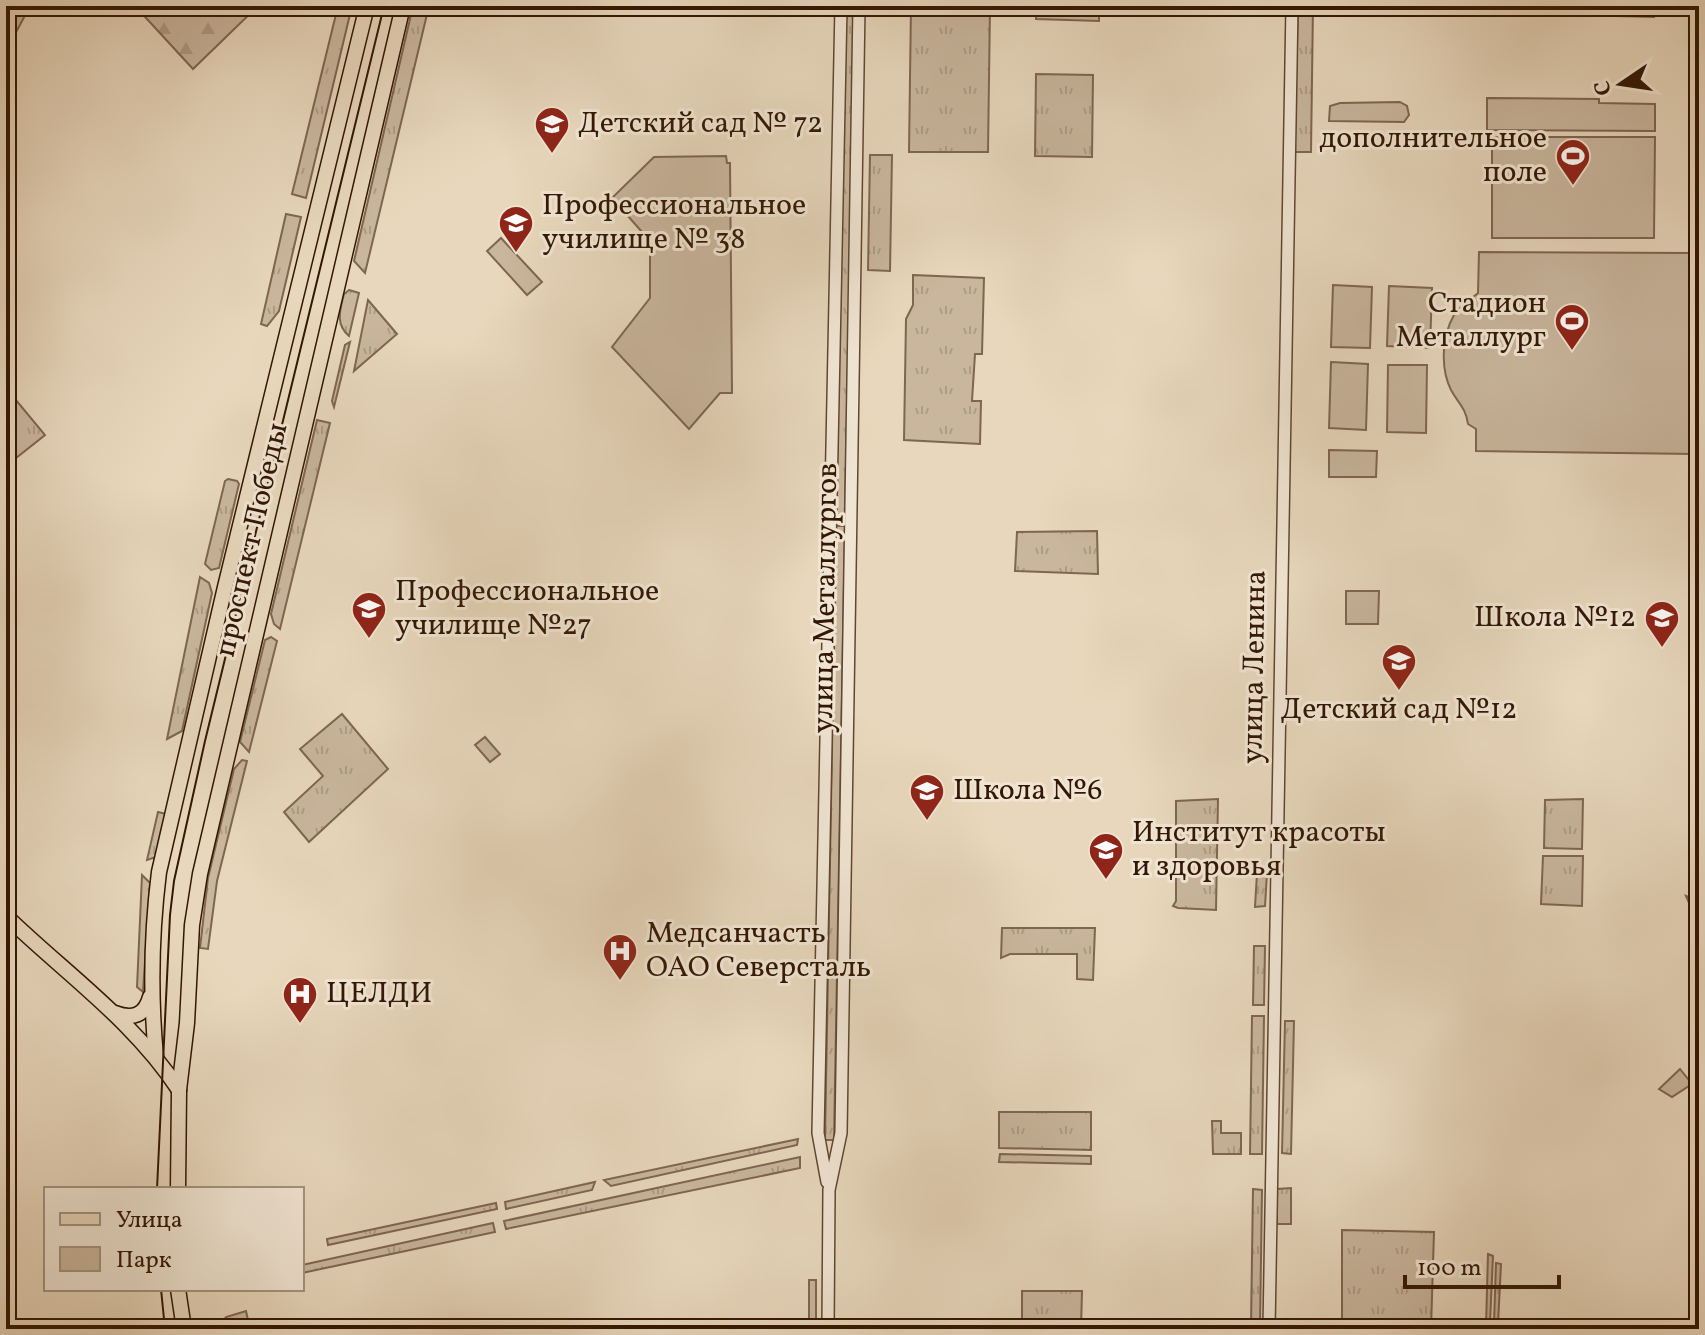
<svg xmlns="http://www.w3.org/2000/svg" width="1705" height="1335" font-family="Vollkorn,serif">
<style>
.grass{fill:url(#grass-tufts);stroke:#7e6650;stroke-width:2}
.forest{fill:url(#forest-firs);stroke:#7e6650;stroke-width:2}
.green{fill:#c9b69d;stroke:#7e6650;stroke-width:2}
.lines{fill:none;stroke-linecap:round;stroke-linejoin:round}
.minor-casing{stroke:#604731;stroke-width:14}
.major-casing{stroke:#331703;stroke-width:17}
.minor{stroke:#f0e5d3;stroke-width:11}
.major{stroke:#e8d7bc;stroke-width:14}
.tram{stroke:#331703;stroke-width:2}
.labels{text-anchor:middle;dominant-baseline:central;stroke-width:6;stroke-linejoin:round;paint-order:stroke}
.poi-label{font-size:30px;fill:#331703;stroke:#f0e5d3;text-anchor:start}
.street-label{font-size:30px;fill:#331703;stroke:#f0e5d3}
</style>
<defs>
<pattern id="grass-tufts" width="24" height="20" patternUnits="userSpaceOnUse" patternTransform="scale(2)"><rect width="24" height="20" fill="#c9b69d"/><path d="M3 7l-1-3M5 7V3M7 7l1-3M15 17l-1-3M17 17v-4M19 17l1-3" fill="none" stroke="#ad9c86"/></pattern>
<pattern id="forest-firs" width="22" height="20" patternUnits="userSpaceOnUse" patternTransform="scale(2)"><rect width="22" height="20" fill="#c9b69d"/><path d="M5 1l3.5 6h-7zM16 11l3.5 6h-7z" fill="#ad9c86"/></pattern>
</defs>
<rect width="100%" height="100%" fill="#e8d7bc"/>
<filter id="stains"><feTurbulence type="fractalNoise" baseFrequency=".0025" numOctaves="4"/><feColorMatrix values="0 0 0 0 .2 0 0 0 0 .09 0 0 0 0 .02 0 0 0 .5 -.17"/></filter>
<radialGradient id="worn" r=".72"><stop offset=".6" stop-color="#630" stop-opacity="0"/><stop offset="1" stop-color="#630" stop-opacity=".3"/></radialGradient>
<!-- grass -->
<g class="grass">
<polygon points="30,6 6,51 6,7"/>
<polygon points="338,6 352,6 306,198 292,194"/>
<polygon points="413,6 429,6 365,273 354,261"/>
<polygon points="846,6 855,6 845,514 836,514"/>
<polygon points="911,6 990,6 988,152 909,152"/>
<polygon points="1036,6 1099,6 1099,21 1036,19"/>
<polygon points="1298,6 1313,6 1311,152 1294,152"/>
<polygon points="1576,6 1654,6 1654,17 1576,15"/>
<polygon points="1036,74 1093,75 1092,157 1035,156"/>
<polygon points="870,155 892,155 890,271 868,270"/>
<polygon points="286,214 301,217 279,311 267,326 261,324"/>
<polygon points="913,275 984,278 982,354 975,354 972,401 981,401 980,444 904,440 906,319 913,305"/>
<path d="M349,290L359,293L349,336C335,324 340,310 344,294Z"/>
<polygon points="368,300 397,334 354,371"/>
<polygon points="350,342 334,407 332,401 345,345"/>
<polygon points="6,388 45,435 6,466"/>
<polygon points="317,420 330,423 280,629 274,624 271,614"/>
<polygon points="228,479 237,481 239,484 219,568 211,570 205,564 225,481"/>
<polygon points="836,526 845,526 834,1140 825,1140"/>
<polygon points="1097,531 1098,574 1015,571 1017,532"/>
<polygon points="200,577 209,583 212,593 182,731 167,739"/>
<polygon points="271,637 277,641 249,752 240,742 265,640"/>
<polygon points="342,714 388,769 309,842 284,812 323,776 300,749"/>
<polygon points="485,737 500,754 490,762 475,745"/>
<polygon points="242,760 247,761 217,881 208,949 200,948 208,878 234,769"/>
<polygon points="1218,799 1216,910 1178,908 1173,906 1176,901 1176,801"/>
<polygon points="1583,799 1582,849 1544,848 1545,800"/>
<polygon points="158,812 166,814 156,857 147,860"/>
<polygon points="1543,856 1583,856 1582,906 1541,904"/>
<polygon points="1257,873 1267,873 1265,906 1255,907"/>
<polygon points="142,875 150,883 143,992 137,987"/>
<polygon points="1686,896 1699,902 1699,964 1694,964 1694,914"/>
<polygon points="1002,928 1095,928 1093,980 1077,979 1077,954 1010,954 1001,958"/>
<polygon points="1254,946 1265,946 1264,1005 1253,1005"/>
<polygon points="1252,1016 1264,1016 1262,1154 1250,1154"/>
<polygon points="1285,1021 1294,1021 1291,1154 1282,1153"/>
<polygon points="999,1112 1091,1112 1091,1150 999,1148"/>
<polygon points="1212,1121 1221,1121 1221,1133 1241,1133 1241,1154 1213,1154"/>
<polygon points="798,1139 797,1145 611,1186 604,1180"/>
<polygon points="1000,1154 1091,1156 1091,1164 999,1162"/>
<polygon points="800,1157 800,1168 506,1229 504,1221"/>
<polygon points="595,1182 592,1190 506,1209 505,1202"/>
<polygon points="1291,1188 1291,1224 1277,1224 1277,1189"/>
<polygon points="1253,1189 1262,1190 1260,1325 1251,1325"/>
<polygon points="496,1203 497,1209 328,1245 327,1239"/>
<polygon points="493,1223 495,1232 302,1273 302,1265"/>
<polygon points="1342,1230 1434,1232 1431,1329 1342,1329"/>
<polygon points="1488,1254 1493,1256 1490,1322 1486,1326"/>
<polygon points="1496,1263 1501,1264 1498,1324 1490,1328 1494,1323"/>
<rect x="809" y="1280" width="7" height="49"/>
<polygon points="1022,1291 1082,1291 1081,1329 1022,1329"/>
<polygon points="246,1311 250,1329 216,1329 226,1317"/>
</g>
<!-- forest -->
<polygon class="forest" points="135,6 258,6 193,69"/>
<!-- green -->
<g class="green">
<polygon points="1487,98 1599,99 1599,103 1655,104 1655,131 1487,130"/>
<polygon points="1400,102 1407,106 1409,115 1404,122 1329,121 1330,106 1340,103"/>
<polygon points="1492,137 1655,137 1654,238 1492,238"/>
<polygon points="726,156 727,163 730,163 732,393 720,393 689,429 612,347 650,298 650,241 612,198 654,157"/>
<polygon points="501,238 542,282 527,295 487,251"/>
<path d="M1479,252L1691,253V262L1699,263V449L1694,450L1693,454L1476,451V429L1468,424C1466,408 1458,403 1451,390C1440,368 1442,336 1454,315C1459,307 1470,300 1478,293Z"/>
<polygon points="1333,285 1372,287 1370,348 1331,347"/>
<polygon points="1389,286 1432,288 1430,348 1387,346"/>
<polygon points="1331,362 1368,364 1366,430 1329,428"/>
<polygon points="1388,365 1427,365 1426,433 1387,432"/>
<polygon points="1329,450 1377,451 1376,477 1329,477"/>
<polygon points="1346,591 1379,591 1378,624 1346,624"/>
<rect x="1690" y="694" width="9" height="30"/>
<polygon points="1680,1069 1692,1084 1672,1097 1659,1089"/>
</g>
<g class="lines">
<!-- minor casing -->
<g class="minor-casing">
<g id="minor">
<polyline points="827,1182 818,1133 841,6"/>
<polyline points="828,1329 829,1190 841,1133 859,6"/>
<polyline points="1269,1329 1292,6"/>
</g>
</g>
<!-- major casing -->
<g class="major-casing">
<g id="major">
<path d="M6,916C65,973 134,1021 179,1090"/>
<path d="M115,1013C133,1020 145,1015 150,997"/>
<path d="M156,1057C150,993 151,936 159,872L225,587L367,6"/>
<polyline points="178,1189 179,1090 187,1023 192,925 200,874 403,6"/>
<polyline points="178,1289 184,1329"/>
</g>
</g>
<!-- minor -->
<use href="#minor" class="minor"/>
<!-- major -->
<use href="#major" class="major"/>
<!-- tram -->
<g class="tram">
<polyline points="157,1189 170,915 174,881 205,741 384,6"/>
<polyline points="161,1289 165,1329"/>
</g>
</g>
<!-- icons -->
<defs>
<g id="school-pin" transform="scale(1.8)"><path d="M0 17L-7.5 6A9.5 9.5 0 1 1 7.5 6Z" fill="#8f2418" stroke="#f0e5d3"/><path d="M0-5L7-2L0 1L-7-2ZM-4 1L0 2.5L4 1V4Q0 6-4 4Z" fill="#fff"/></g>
<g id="stadium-pin" transform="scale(1.8)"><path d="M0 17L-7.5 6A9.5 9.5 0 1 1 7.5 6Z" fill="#8f2418" stroke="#f0e5d3"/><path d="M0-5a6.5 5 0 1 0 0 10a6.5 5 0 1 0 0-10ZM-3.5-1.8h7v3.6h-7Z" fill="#fff"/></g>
<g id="university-pin" transform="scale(1.8)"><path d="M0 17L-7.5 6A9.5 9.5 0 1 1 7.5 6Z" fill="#8f2418" stroke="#f0e5d3"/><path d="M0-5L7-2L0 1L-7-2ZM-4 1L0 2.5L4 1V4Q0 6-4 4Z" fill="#fff"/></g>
<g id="hospital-pin" transform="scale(1.8)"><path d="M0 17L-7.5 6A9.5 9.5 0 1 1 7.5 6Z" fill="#8f2418" stroke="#f0e5d3"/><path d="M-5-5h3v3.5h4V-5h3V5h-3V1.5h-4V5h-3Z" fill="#fff"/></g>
</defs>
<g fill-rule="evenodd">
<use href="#school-pin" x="552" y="124"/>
<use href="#stadium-pin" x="1573" y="156"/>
<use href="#university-pin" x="516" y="223"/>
<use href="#stadium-pin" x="1572" y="321"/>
<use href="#university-pin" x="369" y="609"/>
<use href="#school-pin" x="1662" y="618"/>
<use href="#school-pin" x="1399" y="661"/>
<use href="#school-pin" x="927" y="791"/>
<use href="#university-pin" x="1106" y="850"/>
<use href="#hospital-pin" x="620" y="951"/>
<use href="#hospital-pin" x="300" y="994"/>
</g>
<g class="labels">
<!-- poi labels -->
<g class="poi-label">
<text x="578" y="124">Детский сад № 72</text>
<text x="1547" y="139" text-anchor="end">дополнительное<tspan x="1547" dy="34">поле</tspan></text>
<text x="542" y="206">Профессиональное<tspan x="542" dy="34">училище № 38</tspan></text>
<text x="1546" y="304" text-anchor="end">Стадион<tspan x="1546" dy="34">Металлург</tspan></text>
<text x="395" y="592">Профессиональное<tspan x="395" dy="34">училище №27</tspan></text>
<text x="1636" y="618" text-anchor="end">Школа №12</text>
<text x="1399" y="710" text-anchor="middle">Детский сад №12</text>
<text x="953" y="791">Школа №6</text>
<text x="1132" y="833">Институт красоты<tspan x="1132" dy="34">и здоровья</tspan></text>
<text x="646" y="934">Медсанчасть<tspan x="646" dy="34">ОАО Северсталь</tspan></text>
<text x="326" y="994">ЦЕЛДИ</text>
</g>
<!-- street labels -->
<g class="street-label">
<text transform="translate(252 540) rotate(-77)">проспект Победы</text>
<text transform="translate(826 598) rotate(-89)">улица Металлургов</text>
<text transform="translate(1255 667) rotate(-89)">улица Ленина</text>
</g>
</g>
<!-- margin -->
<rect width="1705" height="1335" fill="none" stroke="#e8d7bc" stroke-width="32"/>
<rect x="8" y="8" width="1689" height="1319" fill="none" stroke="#331703" stroke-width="4"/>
<rect x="16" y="16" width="1673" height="1303" fill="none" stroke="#331703" stroke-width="2"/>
<!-- legend -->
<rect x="44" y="1187" width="260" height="104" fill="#f0e5d3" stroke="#a49380" stroke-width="2"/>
<rect x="60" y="1213" width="40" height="12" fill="#e8d7bc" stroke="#a49380" stroke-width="2"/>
<text x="116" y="1227" font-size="24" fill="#331703">Улица</text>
<rect x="60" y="1247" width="40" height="24" fill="#c9b69d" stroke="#a49380" stroke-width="2"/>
<text x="116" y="1267" font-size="24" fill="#331703">Парк</text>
<!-- north arrow -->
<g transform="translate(1621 84) rotate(257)" stroke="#f0e5d3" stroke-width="6" paint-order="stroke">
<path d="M0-6L14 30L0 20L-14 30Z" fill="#331703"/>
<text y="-12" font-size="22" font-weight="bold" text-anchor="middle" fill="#331703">С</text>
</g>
<!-- scale -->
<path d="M1405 1275v12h154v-12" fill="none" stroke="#331703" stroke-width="4"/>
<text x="1417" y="1275" font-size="24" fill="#331703" stroke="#f0e5d3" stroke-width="6" paint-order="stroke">100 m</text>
<rect width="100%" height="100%" filter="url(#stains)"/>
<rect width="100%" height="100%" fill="url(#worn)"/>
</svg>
